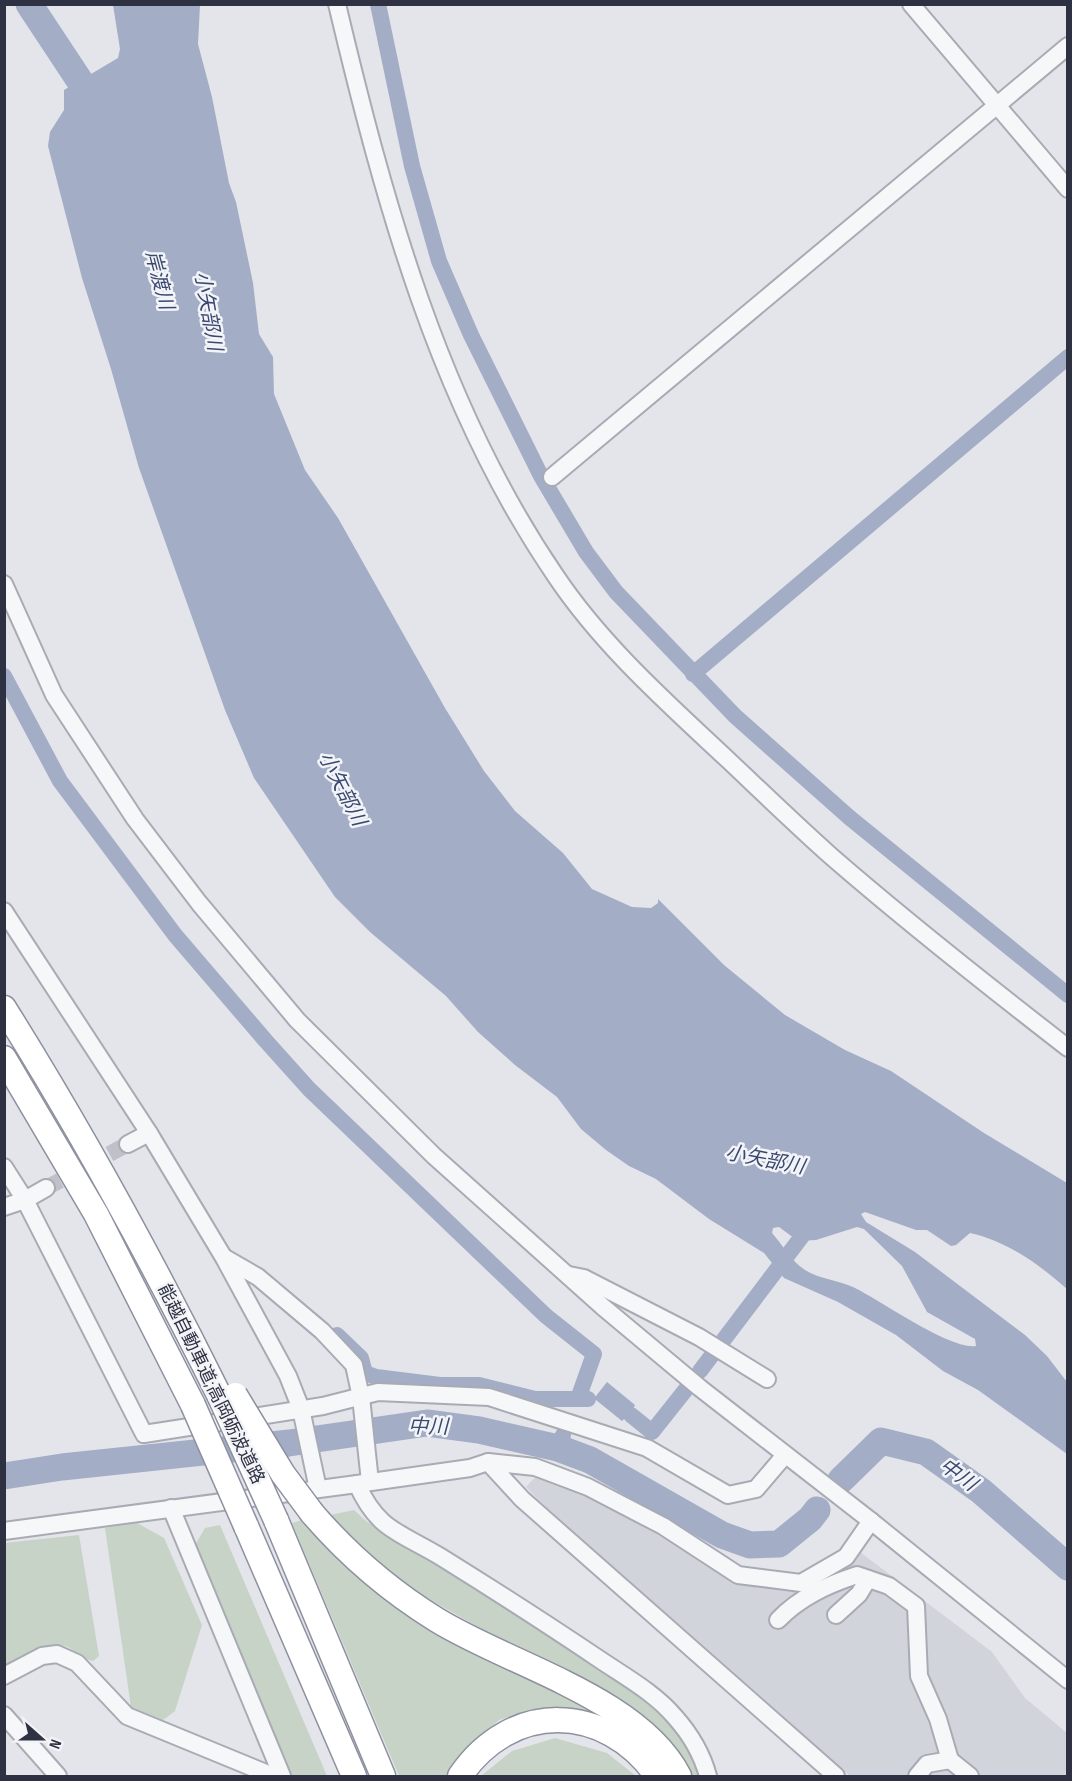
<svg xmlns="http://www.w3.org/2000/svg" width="1072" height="1781" font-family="'Sofia Sans Condensed','Noto Sans JP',sans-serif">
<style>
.built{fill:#d2d4dc}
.green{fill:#c7d3c6}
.water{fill:#a3adc6;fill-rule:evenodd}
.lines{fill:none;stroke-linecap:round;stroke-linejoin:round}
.canal{stroke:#a3adc6;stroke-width:16}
.river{stroke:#a3adc6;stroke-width:27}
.minor-tunnel{stroke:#bfc1c8;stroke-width:16;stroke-dasharray:16 8;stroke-linecap:butt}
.minor-casing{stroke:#a9abb4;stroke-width:20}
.highway-casing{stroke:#8d909f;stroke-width:27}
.minor{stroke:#f6f7f9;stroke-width:16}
.highway{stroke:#fff;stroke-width:24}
.highway-bridge-casing{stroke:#8d909f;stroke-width:27;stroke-linecap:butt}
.highway-bridge{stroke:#fff;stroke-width:24}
.labels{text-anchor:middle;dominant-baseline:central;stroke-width:5;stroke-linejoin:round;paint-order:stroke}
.street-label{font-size:18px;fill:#2d3141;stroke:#f3f4f8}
.water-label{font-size:20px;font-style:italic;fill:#3b4971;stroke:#f3f4f8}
</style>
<rect width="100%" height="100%" fill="#e4e5ea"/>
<!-- built -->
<polygon class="built" points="537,1475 583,1493 653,1530 718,1573 758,1588 791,1592 828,1580 860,1552 992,1652 1025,1698 1067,1733 1067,1776 850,1776 544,1505 526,1487"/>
<!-- green -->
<g class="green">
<polygon points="354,1510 366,1521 599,1665 659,1709 689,1746 701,1776 691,1776 516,1649 412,1589 369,1557 330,1515"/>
<polygon points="306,1519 306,1525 353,1573 414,1618 598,1714 610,1725 560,1710 531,1710 499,1720 477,1740 450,1776 399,1776 292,1523"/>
<polygon points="137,1523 164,1538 202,1625 175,1711 163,1720 131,1707 105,1528"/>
<polygon points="220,1525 327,1776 292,1776 195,1545 205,1528"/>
<path d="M79,1535L99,1656L93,1661C82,1659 77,1652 68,1647C50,1639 21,1660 5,1667L4,1543Z"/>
<polygon points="555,1738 607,1753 636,1776 481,1776 512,1751"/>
</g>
<!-- water -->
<g class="water">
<path d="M113,5H200L198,44L212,97L229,183L236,202L253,283L259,334L273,357L274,394L305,470L338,518L445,708L484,771L515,811L563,853L592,889L632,907L651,908L658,903V899L724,965L785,1015L845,1050L891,1071L984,1133L1067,1183V1289C1040,1265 1007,1241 970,1233L956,1245L951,1246L927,1230H916L865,1212L861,1214L866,1222L915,1252L1025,1335L1047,1356L1067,1382V1454L978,1390L943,1371L896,1335L838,1302L784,1278L764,1253L709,1219L656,1179L629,1166L606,1150L581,1129L557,1097L515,1065L478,1032L446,996L370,932L335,897L254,778L225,710L139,468L111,369L82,278L48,146L50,132L64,110V90L118,58L120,49ZM857,1227L864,1229L902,1266L927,1312L975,1339L976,1346C950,1350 880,1300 853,1287C838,1280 819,1279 805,1270C792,1262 782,1244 772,1233L773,1228L779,1227L798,1241L816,1240Z"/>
<polygon points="607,1382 635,1405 628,1419 625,1418 622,1421 596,1400 588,1401 588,1396 596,1396"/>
</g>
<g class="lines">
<!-- canal -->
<g class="canal">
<polyline points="378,4 412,166 439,261 471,335 541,476 586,552 616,592 735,716 850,818 1068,995"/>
<polyline points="693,674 1068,357"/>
<polyline points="4,676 60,781 175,935 265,1040 309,1089 546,1316 594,1354 579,1396"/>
<polyline points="337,1335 361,1358 365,1373 376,1377 440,1385 479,1385 535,1399 588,1399"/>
<polyline points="700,1371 812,1223"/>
<polyline points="631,1415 652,1432 687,1388"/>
<polyline points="558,1448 563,1435"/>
</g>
<!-- river -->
<g class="river">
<polyline points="29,4 99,110"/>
<polyline points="4,1476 62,1467 289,1443 427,1423 479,1430 558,1448 590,1460 722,1535 750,1545 779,1544 810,1519 817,1510"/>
<polyline points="841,1480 881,1441 926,1452 981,1491 1068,1567"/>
</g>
<!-- minor-tunnel -->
<polyline class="minor-tunnel" points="46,1188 128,1144"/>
<!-- minor casing -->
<g class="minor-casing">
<g id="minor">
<path d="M337,4C384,202 439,405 555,575C601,644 665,701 726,758C761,791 796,825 832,857C908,923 988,986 1068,1048"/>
<polyline points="911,4 1068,189"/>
<polyline points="552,477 1068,46"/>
<polyline points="4,584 54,695 135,819 199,903 297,1020 434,1156 603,1307 700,1388 871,1521 1068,1680"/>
<polyline points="4,911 149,1133 224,1258 288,1376 301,1409 318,1489"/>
<polyline points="128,1144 149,1133"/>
<polyline points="4,1167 25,1200 144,1434 323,1406 378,1392 489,1397 647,1448 728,1495 756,1489 785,1455"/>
<polyline points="4,1207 25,1200 46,1188"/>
<polyline points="225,1258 258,1277 322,1331 354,1365 361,1397 370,1482"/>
<polyline points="569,1275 584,1278 699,1337 767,1379"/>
<polyline points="488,1462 522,1499 836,1776"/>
<path d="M357,1484C378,1531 400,1532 441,1557C494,1590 547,1624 599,1659C624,1676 655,1693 675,1717C691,1735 702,1754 708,1776"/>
<polyline points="171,1508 282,1776"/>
<polyline points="4,1531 357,1484 470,1468 488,1462 535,1467 588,1487 663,1526 738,1575 801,1583 846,1557 871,1521"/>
<polyline points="836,1615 859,1594 868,1579"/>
<path d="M778,1620C800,1597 827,1585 857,1575L889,1586L916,1606L919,1676L938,1719L950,1760"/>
<polyline points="4,1676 42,1656 57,1654 77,1663 127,1716 273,1776"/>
<polyline points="4,1715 58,1776"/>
<polyline points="917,1776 927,1764 950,1760 970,1776"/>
</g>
</g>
<!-- highway casing -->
<g class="highway-casing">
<g id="highway">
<path d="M4,1008C83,1134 154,1264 220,1397"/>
<polyline points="4,1058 96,1214 193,1405"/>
<path d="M312,1513C348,1555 390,1591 437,1620C510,1665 639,1698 679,1776"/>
<polyline points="276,1520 383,1776"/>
<polyline points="246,1526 354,1776"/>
<path d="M460,1776C511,1701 605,1702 657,1776"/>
</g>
</g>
<!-- minor -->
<use href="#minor" class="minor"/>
<!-- highway -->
<use href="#highway" class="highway"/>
<!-- highway-bridge casing -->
<g class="highway-bridge-casing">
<g id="highway-bridge">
<polyline points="235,1395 283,1474 312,1513"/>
<polyline points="220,1397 276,1520"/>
<polyline points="193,1405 246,1526"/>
</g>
</g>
<!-- highway-bridge -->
<use href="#highway-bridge" class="highway-bridge"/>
</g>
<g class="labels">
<!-- street labels -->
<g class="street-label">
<text transform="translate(211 1384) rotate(64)">能越自動車道;高岡砺波道路</text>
</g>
<!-- water labels -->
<g class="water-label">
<text transform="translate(159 280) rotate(75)">岸渡川</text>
<text transform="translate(208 311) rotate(80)">小矢部川</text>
<text transform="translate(342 789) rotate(63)">小矢部川</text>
<text transform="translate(765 1160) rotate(11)">小矢部川</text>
<text transform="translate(428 1427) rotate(1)">中川</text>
<text transform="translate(958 1475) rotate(36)">中川</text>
</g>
</g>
<!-- border -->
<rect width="1072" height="1781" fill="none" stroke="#2d3141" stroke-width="12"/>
<!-- north arrow -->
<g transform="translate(42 1739) rotate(111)" stroke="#f3f4f8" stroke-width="4.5" paint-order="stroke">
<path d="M0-4.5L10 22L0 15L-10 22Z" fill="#2d3141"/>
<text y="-9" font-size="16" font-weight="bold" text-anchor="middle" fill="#2d3141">N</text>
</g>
</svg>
